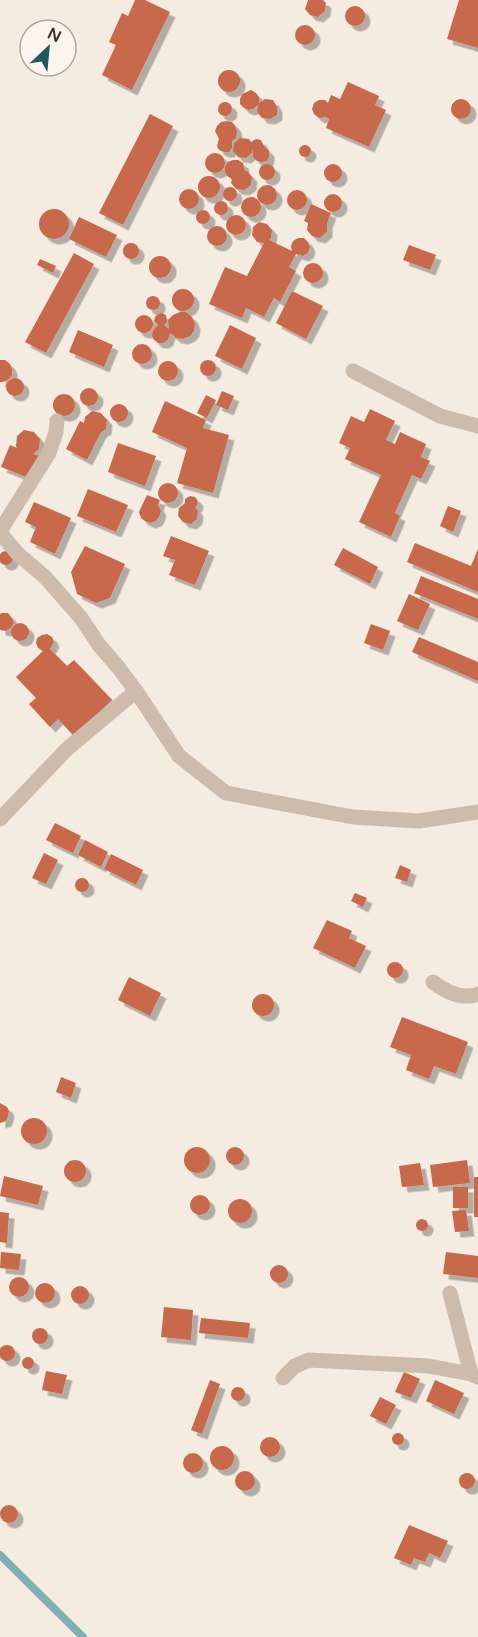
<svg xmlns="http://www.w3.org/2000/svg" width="478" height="1637" font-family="'Varela Round',sans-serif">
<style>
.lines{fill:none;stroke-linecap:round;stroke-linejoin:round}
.stream{stroke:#7fb0b2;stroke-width:8}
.building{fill:#c8694b;filter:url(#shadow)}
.street{stroke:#cdbbac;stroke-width:15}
</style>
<defs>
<filter id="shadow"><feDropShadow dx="5.5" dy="5.5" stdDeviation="0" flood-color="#0004"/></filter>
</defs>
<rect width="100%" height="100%" fill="#f4ebe1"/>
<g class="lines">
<!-- stream -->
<polyline class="stream" points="0,1555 83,1637"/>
</g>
<!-- building -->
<g class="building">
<polygon points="135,0 145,0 170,12 132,90 102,75 116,45 109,42 122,13 128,16"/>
<polygon points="308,0 323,0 326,3 325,11 318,17 310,15 305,9"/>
<polygon points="459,0 478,0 478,48 447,39"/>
<circle cx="355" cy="16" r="10"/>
<circle cx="305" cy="35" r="10"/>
<circle cx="229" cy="81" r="11"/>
<polygon points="348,82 379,96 375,105 386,110 369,147 326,128 329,119 326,117 319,118 314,114 312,109 314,103 319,100 325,100 328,103 331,95 340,99"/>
<polygon points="251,90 256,93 259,97 259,103 265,99 273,100 277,107 277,115 270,119 262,118 257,112 258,105 253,109 249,110 244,108 240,104 240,99 242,94"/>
<circle cx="461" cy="109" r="10"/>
<circle cx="225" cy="109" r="7"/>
<polygon points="150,114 173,126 123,225 99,213"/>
<polygon points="227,121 232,122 236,127 237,132 236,138 232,141 232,148 229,152 224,152 219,150 217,146 219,139 215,131 217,126 221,122"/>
<polygon points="240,138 249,139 251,142 256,139 261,140 264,146 269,151 269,157 267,161 261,162 257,161 253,157 253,148 252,153 246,158 238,157 233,151 234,143"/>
<circle cx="305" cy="151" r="6"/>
<circle cx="215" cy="163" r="10"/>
<polygon points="233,160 238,160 243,163 245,171 247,171 252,177 251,185 244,190 236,189 231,183 232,179 227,176 225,172 225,166 228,162"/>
<circle cx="333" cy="173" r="9"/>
<circle cx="267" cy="172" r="8"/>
<circle cx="209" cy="187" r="11"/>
<circle cx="267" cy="195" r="10"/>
<circle cx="230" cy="194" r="7"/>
<circle cx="189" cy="199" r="10"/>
<circle cx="297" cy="200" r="10"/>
<circle cx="333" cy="203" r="9"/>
<circle cx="251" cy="207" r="10"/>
<circle cx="221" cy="208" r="7"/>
<polygon points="311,204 331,213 327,223 327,232 320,238 312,236 307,230 308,223 304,221"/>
<circle cx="54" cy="224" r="15"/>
<circle cx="203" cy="217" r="7"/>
<circle cx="236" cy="225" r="10"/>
<polygon points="79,217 117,235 106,257 69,239"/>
<polygon points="259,222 267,224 272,230 271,238 269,240 292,251 291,246 293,241 298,238 304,238 308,242 310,247 308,253 303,256 296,254 289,267 296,271 280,302 274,298 264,317 246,308 242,318 209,304 225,267 247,276 264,243 257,242 252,235 253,227"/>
<circle cx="217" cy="236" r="10"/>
<circle cx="131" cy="251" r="8"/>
<polygon points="409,245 436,255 430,270 403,260"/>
<polygon points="74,253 94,264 46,353 25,342"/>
<circle cx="160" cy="267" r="11"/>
<polygon points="40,259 56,266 53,273 37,265"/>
<circle cx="313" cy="273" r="10"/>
<circle cx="183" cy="300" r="11"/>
<polygon points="292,291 323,306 306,339 276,323"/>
<circle cx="153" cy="303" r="7"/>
<polygon points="180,312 186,312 192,317 195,324 194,331 190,336 183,339 176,338 170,333 168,340 163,343 158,343 153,339 152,334 154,329 158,325 154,321 155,317 158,314 162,313 166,315 167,322 164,325 169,329 168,320 173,315"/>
<circle cx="144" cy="324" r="9"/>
<polygon points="230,325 256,338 242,369 215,356"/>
<polygon points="78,330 113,345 104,367 69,352"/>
<circle cx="142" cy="354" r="10"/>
<polygon points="0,360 5,360 10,364 12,369 12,375 9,379 3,382 0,382"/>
<circle cx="208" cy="368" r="8"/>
<circle cx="168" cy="371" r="10"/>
<circle cx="15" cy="387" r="9"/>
<circle cx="89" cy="397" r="9"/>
<polygon points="222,391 234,396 228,410 216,405"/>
<circle cx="64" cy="405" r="11"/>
<polygon points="206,395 216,400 207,418 197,413"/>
<polygon points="165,401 206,420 203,428 229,435 213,493 177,483 187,448 152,432"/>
<circle cx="119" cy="413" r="9"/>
<polygon points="370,409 395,421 386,440 395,444 400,432 426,444 421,457 430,461 421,479 412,475 395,513 400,516 391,537 359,522 381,475 345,459 350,448 339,443 351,416 364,422"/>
<polygon points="92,411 101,413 107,420 106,429 101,432 87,460 66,449 80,421 84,423 85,417"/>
<polygon points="24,430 34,432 40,439 39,449 33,454 40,456 31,479 1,467 10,445 17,448 16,446 17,436"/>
<polygon points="118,443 156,456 145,486 108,472"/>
<circle cx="168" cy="493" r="10"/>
<polygon points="88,489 128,505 116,532 77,516"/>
<polygon points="147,495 160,500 158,505 161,511 159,517 156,521 150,523 145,521 141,518 139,512"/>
<polygon points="190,496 195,497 198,501 197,506 195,507 198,511 197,519 191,524 183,522 178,516 179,508 185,503 185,499"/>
<polygon points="34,502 71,518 55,554 30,542 36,527 25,522"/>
<polygon points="448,506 461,511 453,532 440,526"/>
<polygon points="171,536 209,551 195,585 169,575 175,560 163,556"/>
<polygon points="415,543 471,566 478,549 478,592 407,562"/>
<polygon points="85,546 125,564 110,598 96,603 77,594 71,572"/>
<polygon points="343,548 378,567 370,584 334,565"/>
<circle cx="6" cy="558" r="7"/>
<polygon points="421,576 478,599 478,619 414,593"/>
<polygon points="409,594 430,604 418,630 397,621"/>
<polygon points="2,613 8,613 12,618 14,623 11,628 6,631 0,630 0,614"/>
<circle cx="20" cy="632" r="9"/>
<polygon points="371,624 390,631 383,650 364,643"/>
<polygon points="47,634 52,637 54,642 50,649 67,666 74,660 112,700 74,736 58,719 50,727 29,704 36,698 16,677 43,651 38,648 36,643 37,638 42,635"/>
<polygon points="419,637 478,662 478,681 412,652"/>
<polygon points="55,823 81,836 73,853 46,840"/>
<polygon points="85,840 108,852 101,867 78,855"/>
<polygon points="44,853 58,860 46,884 32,878"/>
<polygon points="111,854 143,870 136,885 104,869"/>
<polygon points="400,865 411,870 407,882 395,878"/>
<circle cx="82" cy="885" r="7"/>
<polygon points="355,893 367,898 363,907 351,901"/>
<polygon points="327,920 352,931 349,938 366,946 355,968 313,948"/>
<circle cx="395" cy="970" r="8"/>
<polygon points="129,977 161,993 150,1016 118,1000"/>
<circle cx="263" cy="1005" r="11"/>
<polygon points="402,1017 468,1042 456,1074 434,1066 429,1079 406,1070 411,1055 390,1047"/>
<polygon points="61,1077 76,1083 71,1098 56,1092"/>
<polygon points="0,1103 7,1107 9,1111 8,1116 6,1121 0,1123"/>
<circle cx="34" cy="1131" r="13"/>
<circle cx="197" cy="1160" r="13"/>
<circle cx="235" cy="1156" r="9"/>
<polygon points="467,1160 470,1183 433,1187 430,1165"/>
<circle cx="75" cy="1171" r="11"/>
<polygon points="420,1163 424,1185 402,1187 399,1166"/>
<polygon points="4,1176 43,1186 38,1205 0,1196"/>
<rect x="474" y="1177" width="4" height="40"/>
<rect x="453" y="1187" width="15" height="21"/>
<circle cx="200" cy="1205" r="10"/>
<circle cx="240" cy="1211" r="12"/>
<polygon points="466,1210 469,1231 455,1232 452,1211"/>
<polygon points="0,1212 9,1213 7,1243 0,1242"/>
<circle cx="422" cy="1225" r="6"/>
<polygon points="1,1252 21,1254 19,1270 0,1268"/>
<polygon points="446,1252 478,1256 478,1278 443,1274"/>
<circle cx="279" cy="1274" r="9"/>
<circle cx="19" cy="1287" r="10"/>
<circle cx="45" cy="1293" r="10"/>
<circle cx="80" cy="1295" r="9"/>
<polygon points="164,1307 193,1310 191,1340 161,1337"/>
<polygon points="201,1318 250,1323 248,1338 199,1333"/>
<circle cx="40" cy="1336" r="8"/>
<circle cx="7" cy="1353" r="8"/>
<circle cx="28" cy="1363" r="6"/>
<polygon points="46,1371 67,1375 62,1394 42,1390"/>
<polygon points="404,1372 420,1379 411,1398 395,1392"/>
<polygon points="210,1380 220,1384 202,1434 191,1430"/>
<polygon points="435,1380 464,1393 454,1414 426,1401"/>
<circle cx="238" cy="1394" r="7"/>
<polygon points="380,1397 396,1405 386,1424 370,1416"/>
<circle cx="398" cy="1439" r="6"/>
<circle cx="270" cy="1447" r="10"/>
<circle cx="222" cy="1458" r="12"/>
<circle cx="193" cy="1463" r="10"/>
<circle cx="245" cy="1481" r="10"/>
<circle cx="467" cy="1481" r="8"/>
<circle cx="9" cy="1514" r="9"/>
<polygon points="409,1525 448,1541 440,1558 429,1553 425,1562 414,1558 411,1565 394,1558"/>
</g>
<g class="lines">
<!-- street -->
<g class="street">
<polyline points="353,371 440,416 478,426"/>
<polyline points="0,531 49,453 56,432 57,421"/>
<polyline points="0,533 18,554 45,577 81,618 99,645 118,667 136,691 179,756 226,793 353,817 419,821 478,812"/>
<polyline points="0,819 67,749 136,691"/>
<path d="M433,982C446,992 462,1000 478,994"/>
<polyline points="450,1293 471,1374"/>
<polyline points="283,1378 295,1366 309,1360 429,1366 471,1374 478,1377"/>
</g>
</g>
<!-- north arrow -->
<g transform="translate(48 48) rotate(26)"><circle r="28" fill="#fbf5ee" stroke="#aea6a0" stroke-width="1.5"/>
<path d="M0-4.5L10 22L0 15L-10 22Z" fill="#1f5a5e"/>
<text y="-9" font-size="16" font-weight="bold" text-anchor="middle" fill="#3b302b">N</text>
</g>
</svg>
